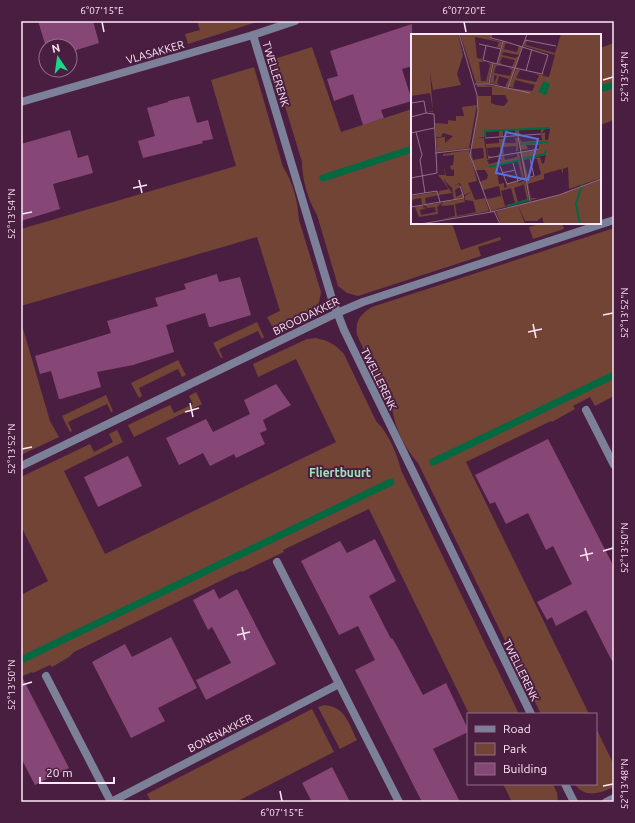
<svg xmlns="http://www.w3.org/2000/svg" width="635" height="823" font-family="Ubuntu,sans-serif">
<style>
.green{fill:#714436}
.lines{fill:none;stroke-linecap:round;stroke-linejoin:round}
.stream{stroke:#036940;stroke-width:7}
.building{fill:#874776}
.street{stroke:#7c8098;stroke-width:8}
.ticks{fill:none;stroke:#ffe7f7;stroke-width:1.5}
.labels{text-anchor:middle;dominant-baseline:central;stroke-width:4;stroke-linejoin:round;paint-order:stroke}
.street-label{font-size:11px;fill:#ffe7f7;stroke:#4a1e40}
.neighbourhood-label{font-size:12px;font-weight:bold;fill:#9ae8ba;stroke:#4a1e40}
.inset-river{fill:none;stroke:#036940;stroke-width:2}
.inset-road{fill:none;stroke:#926e89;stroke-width:1}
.view{fill:#5674e0;fill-opacity:0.15;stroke:#5674e0;stroke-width:2}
.inset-edge{fill:none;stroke:#ffe7f7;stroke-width:2}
.neatline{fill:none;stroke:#ffe7f7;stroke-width:1.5}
.ticks-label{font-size:10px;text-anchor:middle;fill:#ffe7f7}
</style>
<rect width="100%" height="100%" fill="#4a1e40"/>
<!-- green -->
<g class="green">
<polygon points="197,21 260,21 188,44 185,34 200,30"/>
<polygon points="614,43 614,120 600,125 600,48"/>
<path d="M312,47L341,132L412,109V223H452L461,250L500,237L501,240L478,247L481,256L358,296L347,293L338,286L317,215C308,200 302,179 302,162L271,60Z"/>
<path d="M254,67L283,167C293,182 298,202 299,220L321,292C320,300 318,309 311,314C303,321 285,327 275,332L267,317L280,311L257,237L21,306V229L236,166L211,80Z"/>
<polygon points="543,223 562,223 564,229 533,239 529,227"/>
<path d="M614,228V396L595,406L590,397L573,406L575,409L552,422L551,421L466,462L589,714H541L418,463C406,450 396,430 393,413L357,335C355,320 360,315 372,307Z"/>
<polygon points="21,322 50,421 59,437 21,455"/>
<polygon points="257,322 264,337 262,339 258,331 219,349 223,358 221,358 213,343"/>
<path d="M316,338C329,341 335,344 344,354L376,421C388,433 397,453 401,470L519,714H469L369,509L283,550L284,552L242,572L241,571L74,652L69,657L52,667L50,665L33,673L32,672L21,677V595L48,581L21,526V477L90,444L94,452L113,442L109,434L117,430L123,442L64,471L105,554L336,442L296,359L258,377L253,364L307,339Z"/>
<polygon points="178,360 186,375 182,377 178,369 139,388 142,396 139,398 131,383"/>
<polygon points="196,392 202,404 134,437 128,425 170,405 174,413 193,404 189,396"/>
<polygon points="106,395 113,411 111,412 107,404 68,422 72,431 70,432 62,416"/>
<path d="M324,705C345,706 349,724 357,740L340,749L318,707Z"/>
<polygon points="312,709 334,752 236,802 151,802 147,794"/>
<path d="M596,728L614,765V787C601,793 584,799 575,784H596Z"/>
<polygon points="503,784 553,784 557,793 558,802 512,802"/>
</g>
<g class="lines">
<!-- stream -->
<g class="stream">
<polyline points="600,89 614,85"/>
<polyline points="323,178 412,149"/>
<polyline points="433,462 614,375"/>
<polyline points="21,660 391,482"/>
</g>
</g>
<!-- building -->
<g class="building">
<polygon points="38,21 93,21 99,43 70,52 70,46 46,47"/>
<polygon points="412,24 412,66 402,69 412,101 381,110 384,118 363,125 353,94 334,101 327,79 338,76 330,51"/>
<polygon points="189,96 197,123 208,120 213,139 202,141 203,143 143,158 138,141 155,136 147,108 168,102 168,101"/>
<polygon points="70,130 78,158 88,155 93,173 53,184 60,209 21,221 21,144"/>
<polygon points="217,274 219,282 240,277 251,315 211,327 209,327 205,313 166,325 174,352 133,365 97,372 101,387 61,399 59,399 51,371 40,374 35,356 111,333 107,321 158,306 155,298 186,289 184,284"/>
<polygon points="276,384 291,405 263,420 267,430 260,433 265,444 236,458 234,454 210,466 203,453 179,465 166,438 206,419 213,432 250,414 244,400"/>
<polygon points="548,439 614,567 614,665 586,610 556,626 552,617 547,620 537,602 572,584 553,546 546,550 528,513 506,524 495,502 490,504 475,475"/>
<polygon points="128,456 142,486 98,507 84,477"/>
<polygon points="375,539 396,581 369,596 391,639 392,638 398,648 423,695 446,683 468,729 468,732 433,749 460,802 422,802 355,670 375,660 358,626 339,635 301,561 340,541 347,553"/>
<polygon points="214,589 219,599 237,589 276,664 206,700 196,680 231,663 212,627 208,630 193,600"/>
<polygon points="171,637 197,688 158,708 165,721 131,738 92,662 125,644 132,657"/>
<polygon points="21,675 69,768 35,785 21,758"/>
<polygon points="332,767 350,802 312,802 302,783"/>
</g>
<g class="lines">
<!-- street -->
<g class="street">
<polyline points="253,35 332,299 344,330 531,714"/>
<polyline points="21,102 253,35 295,21"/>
<polyline points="586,410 614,465"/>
<polyline points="21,466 337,313 363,302 614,220"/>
<polyline points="277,562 399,802"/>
<polyline points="46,676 111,802"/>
<polyline points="565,784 574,802"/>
<polyline points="111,802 339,684"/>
<polyline points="606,802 614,798"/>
</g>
</g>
<!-- ticks -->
<path class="ticks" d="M102,22L104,32M464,22L466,32M603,80L613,77M139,180L142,193M133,188L147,185M22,214L32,212M603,315L613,313M533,324L536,338M528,332L542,329M190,403L193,417M185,412L199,408M22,449L32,447M585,548L588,561M603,551L613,548M580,556L593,553M242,627L245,640M237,635L250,632M22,685L32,682M603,786L613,784M280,791L282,801"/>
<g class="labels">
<!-- street labels -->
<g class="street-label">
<text transform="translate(155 52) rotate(-16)">VLASAKKER</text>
<text transform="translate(276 74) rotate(73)">TWELLERENK</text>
<text transform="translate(306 316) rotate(-26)">BROODAKKER</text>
<text transform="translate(379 379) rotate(64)">TWELLERENK</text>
<text transform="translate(521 670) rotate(64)">TWELLERENK</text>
<text transform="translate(220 733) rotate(-27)">BONENAKKER</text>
</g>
<!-- neighbourhood labels -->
<g class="neighbourhood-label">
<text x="340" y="472">Fliertbuurt</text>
</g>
</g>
<!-- overview -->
<g transform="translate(411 34)">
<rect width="190" height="190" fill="#4a1e40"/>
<path d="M0,0H47L52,21L46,40L50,51L22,56L19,39L22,78H15L22,77L19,59L0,62V42L15,38L0,42ZM49,0H79L80,5L91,8L89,14L86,13L88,8L64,3L66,24L71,25L72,22L71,27L76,28H68L70,47H75L79,31L77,29L81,30L77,50L65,49ZM150,0H190V144L158,155L157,133L152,135V140L150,135L133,140V145L117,150L120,164H127L120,166L115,146L130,140L126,125H121L129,123L131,130L133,129L135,121L113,126L117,143L115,144L109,118L128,116V111H115L117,115L109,116L108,104L111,108L131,106L130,100L134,98V106H137L139,95H134L130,100V95L108,96L109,101H104V96L92,97V103L88,102V97L74,98V103L66,104H73L76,125H80L76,126L78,130L90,127V123L93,122L94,126L106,123V119H108L113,144L107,145L111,144L107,127L85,132L88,150L93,149V154L96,153L95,150L107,147L108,149L114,146L118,166L80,177L76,165L90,162L88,152L72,156L68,148L76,145L77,141L74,136H64L60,121V116L62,126L73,124L72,114L60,115L67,78V62H80V69L85,71L93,72L97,67L94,61H81V53H66V50L121,57L124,51L104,46L102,53L104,54L98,53L105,35L109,36L105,44L125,48L128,42L125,40L131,41L133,38L132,42L138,43L144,21L113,12L114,6H116L115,11L144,19ZM110,149L113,151L116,165L107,168L103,154L112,151ZM100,154L104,169L94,172L90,157ZM92,8L97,9L94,10L93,15L106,18L108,11L111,13L108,21L92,18L91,21L104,24L108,22L104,34L101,33L104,26L91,23L89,29L93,31L87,30ZM83,30L88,32H85L83,39L99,42L101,36L98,34L104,35L97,53L94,52L98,45L88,42L86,49L89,51L83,50L86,42L83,41V50L79,49ZM66,71L58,114L26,118L25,104L34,103V109L42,102L32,99L30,103H25L24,89L37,90V86L45,87V82H53L51,73ZM104,104H107V117H105V112L92,113L93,120L85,122L89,120V113L76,114L77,121L81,123H77L74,106L75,110L88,109V105H92V109H105ZM58,116L66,147L57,149L64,166L74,164L78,177L28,186L44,182L43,171L30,172L32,168L53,165L54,168L44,170L46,182L65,178L62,167L54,166V162L60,158L53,161L49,149L42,152L48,150L49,153L44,156L45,163L52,159L53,163L43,166L41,154L32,145L41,159L28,161V157L38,155L27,141H34L33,133L35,142H43V135L40,136L39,132L42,131L43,121L32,122V120ZM190,145V190H133L131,183L126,187H114L107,171L148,161ZM26,158L28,161L14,164L15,170H11L10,164L0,166V162ZM31,169L26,173L27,180L8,183L4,173L12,171V173L16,174L9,176L10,181L25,178L24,173L17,174L13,171ZM107,171L114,190H90L85,178Z" fill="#714436" fill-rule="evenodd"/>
<path d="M133,47L139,50L135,61L127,58Z" fill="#036940"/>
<path class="inset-river" d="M74,103V97L139,94M110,110L137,108M112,125L134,120L135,116M78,133L109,126M96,172L118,166M169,190L165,170L171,150"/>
<path class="inset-road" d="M48,0L66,61L67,77L59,121L80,178M114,6L145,12M68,10L90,15M75,12L72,26L82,29M86,30L131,40L137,21L92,7M115,37L121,15M64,50H78L82,29L86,30L92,7L80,4V0M78,50L119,59M97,54L116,0M0,69L13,67L15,79M0,83L15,79L23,80L26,139L0,144M5,98L11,121L9,126L14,159M0,99L23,94M107,102L119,167M74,104L130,100M24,119L59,115M77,124L128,115M102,129L107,147M89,132L96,150L123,142L119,125M91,139L104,136M0,161L26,157L29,168M0,173L53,164L49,152M83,177L89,190M10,190L80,178L148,161L190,145"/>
<path class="view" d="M95,98L127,105L117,146L85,139Z"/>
<rect width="190" height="190" class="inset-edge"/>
</g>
<!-- border -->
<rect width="635" height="823" fill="none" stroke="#4a1e40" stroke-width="44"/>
<!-- legend -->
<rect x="467" y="713" width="130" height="72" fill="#4a1e40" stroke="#926e89"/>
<rect x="475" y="726" width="20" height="6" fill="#7c8098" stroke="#926e89"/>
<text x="503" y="733" font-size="12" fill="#ffe7f7">Road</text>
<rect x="475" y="743" width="20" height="12" fill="#714436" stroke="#926e89"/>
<text x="503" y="753" font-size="12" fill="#ffe7f7">Park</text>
<rect x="475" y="763" width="20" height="12" fill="#874776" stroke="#926e89"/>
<text x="503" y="773" font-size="12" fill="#ffe7f7">Building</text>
<!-- north arrow -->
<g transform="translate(58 58) rotate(347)"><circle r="19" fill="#4a1e40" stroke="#926e89"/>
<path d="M0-3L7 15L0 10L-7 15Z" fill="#17d989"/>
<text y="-6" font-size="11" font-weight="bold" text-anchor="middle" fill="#ffe7f7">N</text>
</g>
<!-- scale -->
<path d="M40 777v6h74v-6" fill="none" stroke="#ffe7f7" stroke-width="2"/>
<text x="46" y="777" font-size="12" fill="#ffe7f7" stroke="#4a1e40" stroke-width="3" paint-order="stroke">20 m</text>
<rect x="22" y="22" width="591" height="779" class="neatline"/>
<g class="ticks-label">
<text x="102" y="14">6°07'15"E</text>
<text x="464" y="14">6°07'20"E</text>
<text transform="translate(624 77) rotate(-90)" y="4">52°13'54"N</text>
<text transform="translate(11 214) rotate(-90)" y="4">52°13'54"N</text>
<text transform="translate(624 313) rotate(-90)" y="4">52°13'52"N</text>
<text transform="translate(11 449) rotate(-90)" y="4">52°13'52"N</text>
<text transform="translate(624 548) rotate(-90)" y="4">52°13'50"N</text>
<text transform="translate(11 685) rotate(-90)" y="4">52°13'50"N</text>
<text transform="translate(624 784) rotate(-90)" y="4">52°13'48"N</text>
<text x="282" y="816">6°07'15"E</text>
</g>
</svg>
